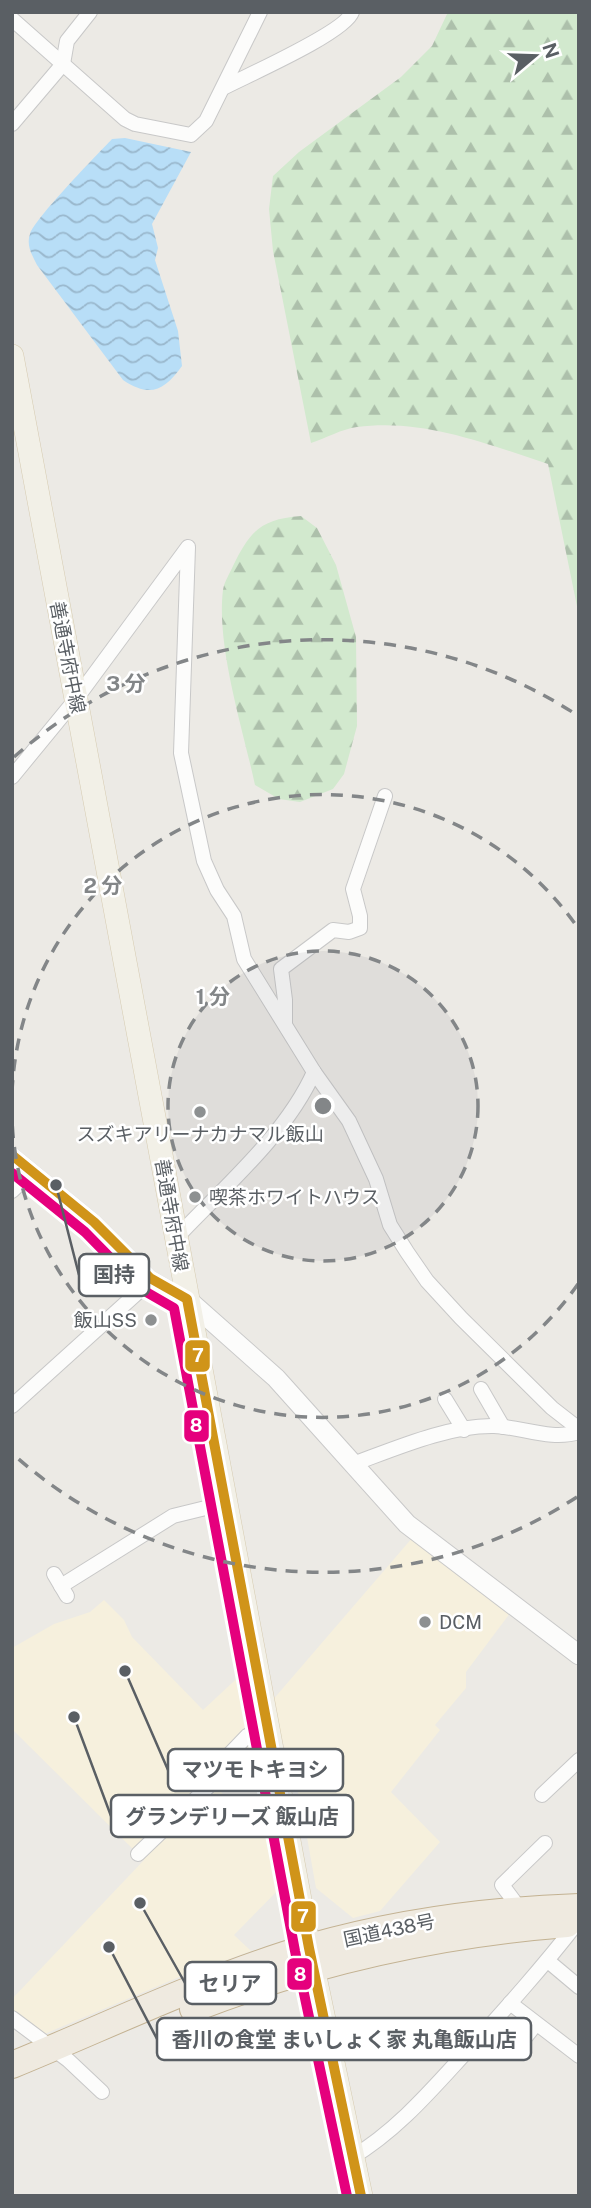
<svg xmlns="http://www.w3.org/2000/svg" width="591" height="2208" font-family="'Public Sans','Noto Sans JP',sans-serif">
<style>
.commercial{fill:#f6f0dd}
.forest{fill:url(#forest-firs)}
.water{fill:url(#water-waves)}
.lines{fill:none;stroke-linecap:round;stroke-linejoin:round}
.street-casing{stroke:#c8c8c8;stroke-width:16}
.secondary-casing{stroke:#c9c9c9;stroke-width:21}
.primary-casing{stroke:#d6cbb1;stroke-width:24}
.highway-casing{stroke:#c3b292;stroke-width:28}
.street{stroke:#fcfcfb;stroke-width:14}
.secondary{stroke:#fcfcfb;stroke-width:19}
.primary{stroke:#f2f0e7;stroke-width:23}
.highway{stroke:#efeae0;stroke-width:26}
.bus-1-casing{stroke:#fff;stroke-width:16}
.bus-2-casing{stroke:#fff;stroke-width:16}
.bus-1{stroke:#d09419;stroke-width:10}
.bus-2{stroke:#e5007d;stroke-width:10}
.ring{fill:none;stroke:#838688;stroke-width:3.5;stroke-dasharray:12 9}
.poi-dot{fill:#8d9091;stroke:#fff;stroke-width:2.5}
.labels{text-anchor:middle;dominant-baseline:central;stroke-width:5;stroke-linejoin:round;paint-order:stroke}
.street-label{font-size:19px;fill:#5a5f64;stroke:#fff}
.poi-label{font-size:19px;fill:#5a5f64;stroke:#fff;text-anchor:start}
.centre{fill:#838688;stroke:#fff;stroke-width:3.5}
.ring-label{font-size:21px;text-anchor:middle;font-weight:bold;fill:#838688;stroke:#fff;stroke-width:5;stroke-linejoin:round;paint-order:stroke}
.leader{fill:none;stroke:#5a5f64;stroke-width:2.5}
.callout-dot{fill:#5a5f64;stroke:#fff;stroke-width:2.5}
.callout{fill:#fff;stroke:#5a5f64;stroke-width:2.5}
.callout-label{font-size:21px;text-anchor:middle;font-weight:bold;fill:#5a5f64}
.line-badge{stroke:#fff;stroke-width:2.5}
.badge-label{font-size:19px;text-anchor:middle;font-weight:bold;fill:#fff}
</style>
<defs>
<pattern id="forest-firs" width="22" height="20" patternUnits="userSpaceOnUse" patternTransform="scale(1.75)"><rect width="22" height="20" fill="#d2e9ce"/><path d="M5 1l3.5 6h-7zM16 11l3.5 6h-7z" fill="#adc0ab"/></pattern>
<pattern id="water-waves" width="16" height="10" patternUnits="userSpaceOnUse" patternTransform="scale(1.75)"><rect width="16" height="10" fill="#b8def7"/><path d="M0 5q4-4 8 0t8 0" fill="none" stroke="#99b7cc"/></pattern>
</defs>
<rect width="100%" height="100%" fill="#eceae5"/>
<!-- commercial -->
<g class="commercial">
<polygon points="413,1537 511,1612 466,1672 466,1688 435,1725 440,1730 391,1792 440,1842 380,1911 353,1918 316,1888 301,1803 271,1702"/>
<polygon points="104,1600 124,1620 132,1637 203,1710 246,1670 260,1745 219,1790 251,1821 270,1800 286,1882 234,1935 251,1951 177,1978 42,2035 12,2011 12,1999 144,1860 12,1729 12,1648 54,1624 90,1612"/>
</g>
<!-- forest -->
<g class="forest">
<path d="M448,12H579V616L548,464C487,444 423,418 357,427C342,429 326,438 311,443L273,251L269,209L273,176L299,152L401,77L432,46Z"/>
<path d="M301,516L317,528L336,565L356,637L357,726L344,774L333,789L300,802L279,799L255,785C243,729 216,646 223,590C224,582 230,573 233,566C250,531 261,519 301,516Z"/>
</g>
<!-- water -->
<path class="water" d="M125,138L191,152L152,224L158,248L155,260L178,331L182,366C164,391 150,398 123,380L37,265C32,255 26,245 30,234C35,218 97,155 112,139Z"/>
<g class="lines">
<!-- street casing -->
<g class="street-casing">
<g id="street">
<polyline points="12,19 125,119 135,124 191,135 206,121 260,12"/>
<path d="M225,87C248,75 346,32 352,12"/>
<polyline points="12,124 63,64 67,41 90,12"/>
<polyline points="12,777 76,699 188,547 181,753 204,861 217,890 234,916 244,959 314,1072 349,1121 376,1179 390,1225 407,1252 427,1281 461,1318 552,1408 579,1429"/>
<polyline points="285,1023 285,1000 281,969 333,930 349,932 360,928 360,916 353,889 385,796"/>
<polyline points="12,1155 94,1222 150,1278 187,1299"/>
<polyline points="12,1191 31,1173"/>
<path d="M176,1238C222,1189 286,1135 314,1072"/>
<polyline points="481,1389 503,1427"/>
<polyline points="445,1399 464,1430"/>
<polyline points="12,1406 147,1284 150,1278"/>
<path d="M353,1464C394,1449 449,1425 494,1426C522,1427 551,1441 579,1432"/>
<polyline points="54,1574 67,1596"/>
<polyline points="61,1586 173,1516 226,1503"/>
<polyline points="542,1795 579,1760"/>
<polyline points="138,1854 210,1785 223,1761 247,1736 267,1726"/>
<polyline points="520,1909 502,1885 545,1843"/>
<polyline points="548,1961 579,1987"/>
<polyline points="510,2003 579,2056"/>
<polyline points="12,2018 68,2060 102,2092"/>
<polyline points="516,2049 536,2024"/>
<path d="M351,2158C398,2130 433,2088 469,2049C506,2008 543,1967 577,1923"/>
</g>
</g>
<!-- secondary casing -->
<g class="secondary-casing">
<polyline id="secondary" points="187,1299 276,1378 407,1524 579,1655"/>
</g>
<!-- primary casing -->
<g class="primary-casing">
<polyline id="primary" points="12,356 309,1948 361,2196"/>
</g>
<!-- highway casing -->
<g class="highway-casing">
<g id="highway">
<path d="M193,2009C313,1962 438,1934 567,1924"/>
<path d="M12,2065C110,2025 208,1977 310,1947C398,1922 488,1910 579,1907"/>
</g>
</g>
<!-- street -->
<use href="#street" class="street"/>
<!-- secondary -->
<use href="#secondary" class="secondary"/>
<!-- primary -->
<use href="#primary" class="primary"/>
<!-- highway -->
<use href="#highway" class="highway"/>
<!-- bus-1 casing -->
<g class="bus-1-casing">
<polyline id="bus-1" points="12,1155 94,1222 150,1278 187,1299 309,1948 361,2196"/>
</g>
<!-- bus-2 casing -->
<g class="bus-2-casing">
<polyline id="bus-2" points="12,1173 85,1232 141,1289 174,1308 295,1951 347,2196"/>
</g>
<!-- bus-1 -->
<use href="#bus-1" class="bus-1"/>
<!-- bus-2 -->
<use href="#bus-2" class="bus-2"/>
</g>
<!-- distance rings -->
<circle cx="323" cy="1106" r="155" fill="#838688" fill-opacity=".12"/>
<g class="ring">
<circle cx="323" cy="1106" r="155"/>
<path d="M578 1284A311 311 0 0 1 12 1120M12 1092A311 311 0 0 1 578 928"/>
<path d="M577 1497A466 466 0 0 1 14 1455M14 757A466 466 0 0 1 577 715"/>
</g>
<!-- markers -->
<g class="poi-dot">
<circle cx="200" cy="1112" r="7"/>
<circle cx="195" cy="1197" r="7"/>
<circle cx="151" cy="1320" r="7"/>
<circle cx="425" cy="1622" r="7"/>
</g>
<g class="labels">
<!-- street labels -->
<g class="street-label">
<text transform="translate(68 657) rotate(79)">善通寺府中線</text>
<text transform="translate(172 1215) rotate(80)">善通寺府中線</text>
<text transform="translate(389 1930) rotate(-12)">国道438号</text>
</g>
<!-- poi labels -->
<g class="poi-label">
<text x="200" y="1134" text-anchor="middle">スズキアリーナカナマル飯山</text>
<text x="209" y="1197">喫茶ホワイトハウス</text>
<text x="137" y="1320" text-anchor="end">飯山SS</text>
<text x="439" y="1622">DCM</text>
</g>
</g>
<circle cx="323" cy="1106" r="10" class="centre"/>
<g class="ring-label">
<text x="126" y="691">3 分</text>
<text x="103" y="893">2 分</text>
<text x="213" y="1004">1 分</text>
</g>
<!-- callouts -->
<path class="leader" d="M56 1185L79 1275M125 1671L168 1770M74 1717L111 1816M140 1903L185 1983M109 1947L157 2039"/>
<g class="callout-dot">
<circle cx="56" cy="1185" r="7"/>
<circle cx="125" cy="1671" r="7"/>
<circle cx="74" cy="1717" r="7"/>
<circle cx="140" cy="1903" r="7"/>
<circle cx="109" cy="1947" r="7"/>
</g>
<g class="callout">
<rect x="79" y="1254" width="70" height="42" rx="7"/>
<rect x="168" y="1749" width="175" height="42" rx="7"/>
<rect x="111" y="1795" width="242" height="42" rx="7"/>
<rect x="185" y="1962" width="91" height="42" rx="7"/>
<rect x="157" y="2018" width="374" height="42" rx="7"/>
</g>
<g class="callout-label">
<text x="114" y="1282">国持</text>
<text x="255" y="1777">マツモトキヨシ</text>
<text x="232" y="1824">グランデリーズ 飯山店</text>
<text x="230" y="1991">セリア</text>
<text x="344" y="2047">香川の食堂 まいしょく家 丸亀飯山店</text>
</g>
<g class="line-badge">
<rect x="184" y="1339" width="27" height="34" rx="7" fill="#d09419"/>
<rect x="183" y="1409" width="27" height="34" rx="7" fill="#e5007d"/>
<rect x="290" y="1900" width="27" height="33" rx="7" fill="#d09419"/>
<rect x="286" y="1957" width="27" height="34" rx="7" fill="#e5007d"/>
</g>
<g class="badge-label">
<text x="198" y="1362">7</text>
<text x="196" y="1432">8</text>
<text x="303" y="1923">7</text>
<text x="300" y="1981">8</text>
</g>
<!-- border -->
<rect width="591" height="2208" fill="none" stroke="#5a5f64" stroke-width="28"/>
<!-- north arrow -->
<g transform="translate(535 56) rotate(71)" stroke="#ffffff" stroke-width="5" paint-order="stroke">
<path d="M0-5L12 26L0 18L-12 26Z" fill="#5a5f64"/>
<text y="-10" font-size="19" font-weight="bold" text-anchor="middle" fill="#5a5f64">N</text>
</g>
</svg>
